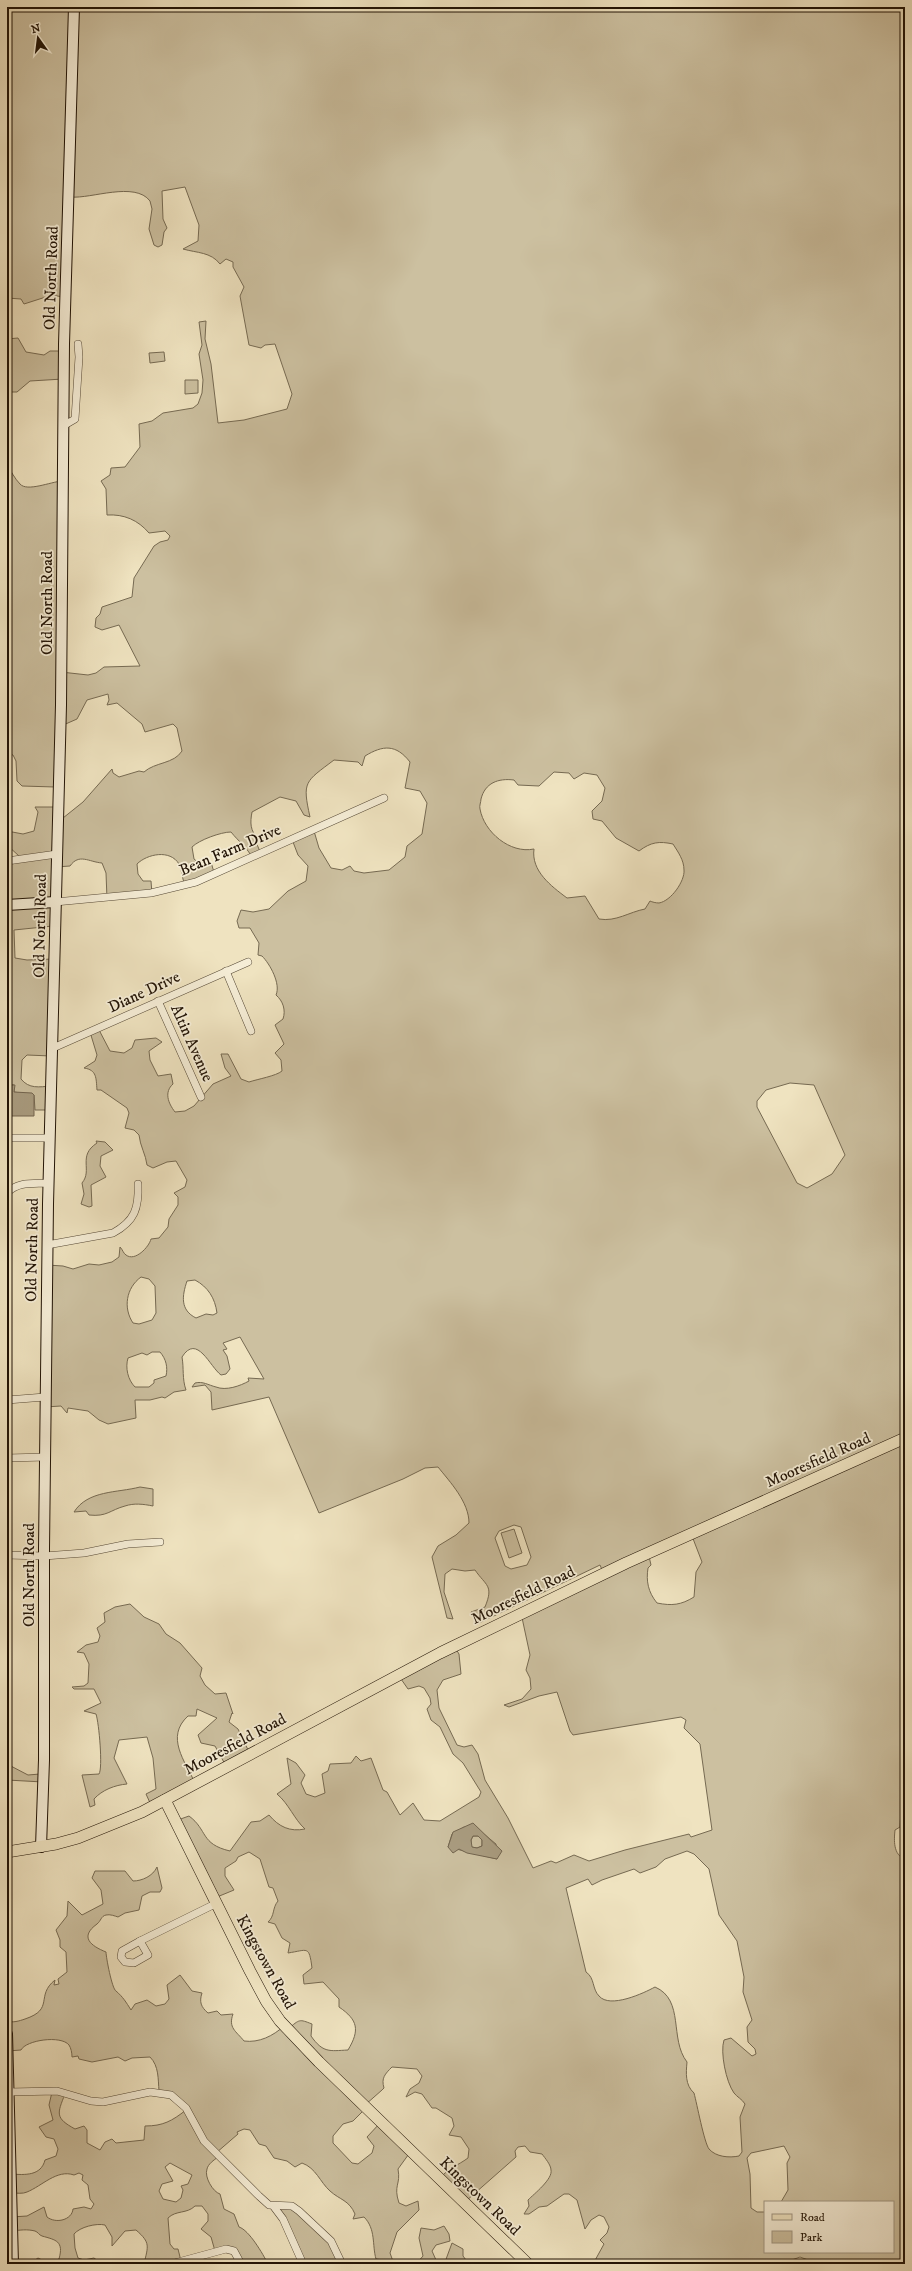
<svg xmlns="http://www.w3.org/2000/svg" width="912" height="2271" font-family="'IM FELL DW Pica',serif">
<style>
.green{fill:#ccc0a0;stroke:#766a52;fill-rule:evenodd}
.water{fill:#a99c80;stroke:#73654f;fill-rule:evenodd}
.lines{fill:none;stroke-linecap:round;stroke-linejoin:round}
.street-casing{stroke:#544734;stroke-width:8}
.secondary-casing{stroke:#211305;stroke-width:12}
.primary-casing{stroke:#211305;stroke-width:12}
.street{stroke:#f5edd6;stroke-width:7}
.secondary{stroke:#f5edd6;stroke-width:10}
.primary{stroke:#efe3c0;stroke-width:11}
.labels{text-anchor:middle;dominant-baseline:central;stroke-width:3.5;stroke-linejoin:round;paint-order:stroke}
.street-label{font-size:16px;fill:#211305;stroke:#f5edd6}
</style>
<rect width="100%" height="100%" fill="#efe3c0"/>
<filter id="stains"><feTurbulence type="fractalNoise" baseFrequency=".005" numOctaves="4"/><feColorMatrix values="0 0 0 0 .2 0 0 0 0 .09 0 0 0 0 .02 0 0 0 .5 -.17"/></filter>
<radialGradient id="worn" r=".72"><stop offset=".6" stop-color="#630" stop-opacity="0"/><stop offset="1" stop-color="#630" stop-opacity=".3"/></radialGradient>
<!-- green -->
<g class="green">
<path d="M7,7H905V1808L901,1811L900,1827L895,1830C894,1840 893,1855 905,1859V2264H885L876,2261L872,2264H819L800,2257L781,2264H593L604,2244L600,2240L607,2233L609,2227L604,2217L599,2215L591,2220L585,2229L577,2200L569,2194H564L547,2206L539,2207L529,2214H524L529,2206L528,2200C534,2194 553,2179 551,2170C551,2165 545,2158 542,2154L530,2152L525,2146L518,2147L515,2151L516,2157L466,2201L440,2178C450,2167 457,2166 468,2158L469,2149L461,2137L449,2135L454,2126L452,2118L436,2108H432L422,2094L415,2092L406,2097L410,2089L419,2083L422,2076L417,2069L392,2067C385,2074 381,2078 384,2088L382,2090L365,2105L366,2108L353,2121L343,2124L333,2136V2143L352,2163L358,2164L372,2153L374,2146L367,2137L381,2122L411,2151L398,2169C401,2185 393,2185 399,2203L406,2206L418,2201L419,2210L397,2232L390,2253L394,2264H387L384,2260L376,2259C372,2245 376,2229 364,2217L353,2219L355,2214C349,2200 340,2200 330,2191C320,2182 316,2168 302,2163L295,2167L287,2161L274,2158L266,2146L259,2144L250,2130L244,2129L237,2132L238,2134L216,2153L218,2157C214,2160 208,2164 207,2169C204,2177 213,2192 220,2194L224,2209L234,2214L239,2227C249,2230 263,2254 268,2264H241L233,2252L215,2251L211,2237L201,2229L208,2221V2214L202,2206H195C187,2214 176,2210 168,2218L170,2244L174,2249H178L181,2261L170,2264H144C148,2246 151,2243 136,2230L125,2231L112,2246V2237L105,2225C96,2223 80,2227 74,2234L75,2248L78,2258L84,2260L94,2258L102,2264H12V2262H32L38,2258L48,2263L59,2259C64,2241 56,2240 42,2236C39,2235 38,2232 35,2231C27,2229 20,2230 13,2231L11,2217L27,2216L44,2207L47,2217C56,2224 72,2220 73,2209L84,2207L91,2209L94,2204L90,2199L88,2185L82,2180L83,2175L79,2173L74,2175C57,2169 42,2186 27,2192C23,2194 17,2193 12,2193L11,2174C25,2175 41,2176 45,2160L56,2156L58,2149L54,2139L46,2137L39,2127L53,2120L49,2105L52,2092L65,2094C57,2114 55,2118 75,2129L84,2126L87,2130V2143L100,2150L105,2142L112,2139L116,2143L144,2140L145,2126C163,2126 172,2121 186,2110L159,2091C158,2079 159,2066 150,2057L132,2058L125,2061L118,2057L92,2062L79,2059L78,2056L72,2057C72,2053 71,2048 69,2045C61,2035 26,2040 21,2050L8,2051L7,2064V2021C13,2023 19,2021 25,2019C55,2009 35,1996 55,1980L54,1985L59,1984L58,1979L67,1972L66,1952L60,1947V1940L56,1930L67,1916L68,1901L82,1915L103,1904L101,1890L92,1878L95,1871H125L133,1881C142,1881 153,1876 157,1867L162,1888L160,1892H150L142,1896L139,1910L125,1913L118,1917C115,1916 110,1914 106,1915C101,1916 101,1921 97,1924C79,1937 91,1946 106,1952C106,1957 112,1989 116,1991C123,1997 126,2002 131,2010L135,2004L147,2000L156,2006L165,2004L169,1999L167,1985L180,1975L192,1991L202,1993C199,2002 201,2007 208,2013L217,2011L221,2015L233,2014C228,2028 236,2031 244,2041C259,2043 273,2036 284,2026L288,2029C300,2019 299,2019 312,2024L311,2036C323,2053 329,2051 348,2050C360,2030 358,2020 339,2007V1999L323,1982L304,1984L303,1975L312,1968C309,1945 308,1950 288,1953L290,1943L282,1938L275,1924L268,1922C275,1916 272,1908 278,1901L273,1888L269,1887L260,1859L249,1852L238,1857L236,1861L225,1868V1876L234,1890L217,1897L175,1821L189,1816C208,1830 200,1844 230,1851L251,1822L260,1821L269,1815C279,1827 290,1832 305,1829C294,1819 289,1804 277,1794L291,1784L287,1758L296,1763L305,1775L301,1783L306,1794L315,1797L325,1793L322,1774L328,1771L330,1764L351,1763L356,1756L361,1761L371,1758L383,1790L387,1792L400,1815L413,1803L424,1820L440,1821L479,1797L481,1792L463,1763L453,1754L440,1727L431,1720L427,1709L431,1704L430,1698L424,1688L419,1686L408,1689L401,1679L454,1646L459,1654L461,1674L443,1680L437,1690L439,1708L457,1745L464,1747L472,1745L478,1754L485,1780L508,1818L533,1868L551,1861L556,1863L574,1855L589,1861L625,1850L689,1834L691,1837L712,1830L700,1744L684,1728L686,1720L681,1717L573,1735L570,1731L557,1692L539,1696L509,1707L504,1705L522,1699L531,1689L530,1678L526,1670L530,1655L521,1613L603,1572L600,1565L477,1624L471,1612L485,1607C494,1585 486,1586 475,1570L465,1571L452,1569L445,1574L444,1592L453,1619L447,1618L432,1557L438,1546L456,1535L469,1523C469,1502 450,1482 438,1467L425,1468L403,1479L319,1513L269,1397L212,1410L211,1392L205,1385L192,1387L195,1383C203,1381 208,1385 216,1387C226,1391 240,1386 249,1381L248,1378L264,1379L240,1337L223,1343L227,1349L223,1350L227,1356L230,1369L226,1374L221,1375C210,1367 197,1333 182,1357C184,1368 182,1379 186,1390L174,1392L165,1398L162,1397L150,1400H135L136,1418L108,1424L99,1420L88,1411L68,1408L67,1413L61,1406L45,1407L47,1265L63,1266L73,1269L89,1264L99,1265L112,1262L119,1257L120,1247C123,1250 123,1253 126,1255C135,1262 149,1247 151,1239L159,1238L168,1227L169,1219L178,1205V1197L174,1193L185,1187L187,1180L176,1161L167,1162L153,1168L147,1165C146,1155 140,1146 139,1135L134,1130L125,1128L129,1113L127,1108L101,1090H97C96,1078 97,1070 84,1068L95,1061L97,1055L90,1032L98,1028L110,1051L124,1053L132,1048L135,1040L156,1038L162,1042L149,1051L150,1060L158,1076L171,1074L173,1084C164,1092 168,1103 175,1112L185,1111L194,1106L213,1084L231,1076L225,1068L221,1054H228L241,1079L249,1082C258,1079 276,1076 282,1071L281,1060L275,1053L284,1044L275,1025L283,1019C286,1010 283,1001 276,995C281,984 270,964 262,956L258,955L259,943L250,928H239L237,921L241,910L253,912L269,909L288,891L306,881L308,866L298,855L293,842L314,831L319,848L331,868L342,870L350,866L354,871L364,873L389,870L405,857L407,846L422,834L427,803L420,791L405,788L410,762C396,744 383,745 365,756L362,766L358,762L334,760C305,782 302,781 310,817L304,815L296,801L280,797L252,812C250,823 250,830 258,839L256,842L261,854L253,859C247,847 239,842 231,832C221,832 199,840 192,847L194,859L200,864L210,865L211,862L215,876L185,885C182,879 182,870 179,864C170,849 147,854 137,864L138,874L143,881H151L152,894L107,899L106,873L102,863C89,862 79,853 70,866L56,867L53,926L14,930L15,958L27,960L53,959L51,1056L27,1055L22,1060L21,1079C29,1089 39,1087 51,1086L48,1110H35L34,1095L14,1092V1085H7V868L19,856L7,845V831L23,834L34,831L38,812L35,807H54L58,822L83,802L112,769L113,773L119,777L139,771L144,772C155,762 174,764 182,751L177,728L173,724L145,732L142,724L117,703L107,705L109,700L108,694L87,700L77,719L61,726L55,787L22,786L17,781L16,761L13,755L7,753V465C11,471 15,479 20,484C27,492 50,482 62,481L61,672L88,675L96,673L104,667L140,666L119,625L102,630L95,627L96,618L100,614L102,607L132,597L134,578L154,546L160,542L168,540L170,536L165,531L149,533C138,520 124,514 107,515L106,489L101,481L110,475L111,468L125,467L140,447L139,424L152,421L163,413L193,408L198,404L202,393L203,380L199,354L202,345L199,322L206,321L205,339L211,364L218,423L244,420L287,409L292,394L275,344L265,345L261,348L249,345L240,296L244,287L233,267V262L226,259L220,264C211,252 197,253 183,249L198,241L199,225L185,187L162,191L163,219L167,228L164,232L162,245L158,247L154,245L149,229L152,209L150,201C135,181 91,199 71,197L63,297L52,295L24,304L21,299L7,298ZM554,772L569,773L574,779L584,773L597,775L605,788L602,801L592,811L593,819L602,821L616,838L639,851C651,842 659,841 673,844C678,852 684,860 684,870C685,881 671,901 659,903C656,903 652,902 650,901L645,909C629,912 616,922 599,919L585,896L567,898C551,886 531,871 534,849C510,854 484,832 480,809C479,806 481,802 481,799C485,783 498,778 514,780L518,785L539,786ZM790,1083L814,1085L845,1155L832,1174L807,1188L797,1183L757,1107V1101L766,1090ZM141,1277L149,1279L155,1286L156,1313L152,1320L139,1324L133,1323C123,1308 126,1288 141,1277ZM195,1280C208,1287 215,1298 217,1313L213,1315L206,1314L196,1318C180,1310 182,1296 187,1281ZM152,1352H160C166,1359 168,1367 166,1376L154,1380V1383L149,1387H135C128,1380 125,1368 128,1358L142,1353L147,1355ZM514,1525L521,1527L531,1557L527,1565L511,1569L505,1566L495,1538L499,1531ZM692,1536L702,1562L696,1572L694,1597C681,1605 672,1606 657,1603C648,1592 646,1581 648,1568L651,1565L648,1552ZM464,1827L479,1830L496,1844L497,1859L448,1847L452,1834ZM687,1851L694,1854L709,1869L719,1915L737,1941L744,1977L743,1992L752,2020L747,2027L748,2042L755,2049L756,2054L752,2056L731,2038L724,2040C720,2052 726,2082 734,2093C737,2097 742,2099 745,2104L740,2117L742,2152L739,2156C729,2158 716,2157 709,2149C704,2142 697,2104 694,2093C685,2085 686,2073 687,2062C669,2039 685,2000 655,1987C644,1993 610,2009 599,1996C592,1989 595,1978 586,1972L566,1888L588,1879L592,1885L602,1880L634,1869L640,1873L656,1867L665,1859ZM784,2146L790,2157L787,2163L788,2190L781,2202H893V2252H765V2212H757L751,2208L750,2174L747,2158L751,2153ZM170,2163L192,2175L188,2184L181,2186L183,2190L181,2198L176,2202L163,2199L159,2191L162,2184L173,2181L165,2167Z"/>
<polygon points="18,338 26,352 44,355 50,351 63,351 63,379 30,381 17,392 7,392 7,339"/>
<polygon points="164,352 165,361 150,363 149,353"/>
<polygon points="185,380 198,380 198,393 185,394"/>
<path d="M96,1141L105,1142L113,1150L101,1156L100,1166L106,1177L91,1185L92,1206L89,1207L81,1204L84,1194L82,1183C93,1170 77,1156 97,1143Z"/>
<path d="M140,1487L153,1489V1506C143,1504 134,1503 125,1506C110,1510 107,1517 89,1515L86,1511L74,1512C88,1490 117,1493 140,1487Z"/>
<polygon points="514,1529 522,1553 509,1558 501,1533"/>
<path d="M130,1604L144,1617L159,1624L166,1634L180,1643L202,1668L200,1676L205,1685L215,1694L226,1693L233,1714L232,1713L229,1722L238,1729L250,1754L226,1766L215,1746L201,1743L198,1735L217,1718L197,1709L196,1716H188C165,1737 185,1761 195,1783L151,1805L146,1794L156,1789L153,1758L147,1737L119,1740L114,1758L127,1784C115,1785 102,1790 94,1799L95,1805L90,1807L82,1775L99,1774C103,1768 99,1723 96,1714L84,1711L101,1703L94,1689H74L72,1687L84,1686L88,1683L89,1664L84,1653L77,1652L86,1645L98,1642L100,1636L97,1628L105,1622L104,1613L115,1607Z"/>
<polygon points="7,1764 28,1775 40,1774 43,1782 7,1780"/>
<polygon points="473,1836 478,1836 482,1840 482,1846 477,1848 471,1847 471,1840"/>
<polygon points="292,2206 322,2233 342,2264 303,2264 277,2207"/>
<polygon points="444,2226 449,2234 450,2241 436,2245 432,2251 436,2260 440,2263 445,2262 452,2243 463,2249 463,2256 469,2264 416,2264 423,2256 419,2238 421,2228 434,2230"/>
</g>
<!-- water -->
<g class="water">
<polygon points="7,1085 15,1085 14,1092 32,1093 34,1095 34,1116 7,1116"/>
<path d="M473,1823L502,1851L497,1859L467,1853L459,1849L453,1853L448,1847L453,1832ZM473,1836H478L482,1840V1846L477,1848L472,1847L471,1840Z"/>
</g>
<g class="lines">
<!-- street casing -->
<g class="street-casing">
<g id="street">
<polyline points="63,426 75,419 79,357 78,344"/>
<polyline points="7,861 57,854"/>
<polyline points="55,902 151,893 196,882 384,798"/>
<polyline points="226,971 251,1031"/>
<polyline points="158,1001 201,1097"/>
<polyline points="53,1048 248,962"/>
<polyline points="7,1138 50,1138"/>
<path d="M7,1193C18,1181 34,1184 48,1183"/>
<path d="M47,1245L113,1233C135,1221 139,1208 138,1184"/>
<polyline points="7,1400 45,1397"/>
<polyline points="7,1458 46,1457"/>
<polyline points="7,1555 44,1556 84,1553 128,1544 160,1542"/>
<polyline points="140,1941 217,1903"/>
<polygon points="140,1941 148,1955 134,1963 125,1962 121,1957 122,1951"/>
<polyline points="9,2092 57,2091 91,2101 103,2102 150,2092 171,2095 186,2108 204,2141 259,2196 269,2205 292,2206 299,2211 331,2241 342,2264"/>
<polyline points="274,2207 283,2219 303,2264"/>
<polyline points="171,2264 226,2249 234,2251 241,2264"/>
</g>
</g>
<!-- secondary casing -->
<g class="secondary-casing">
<g id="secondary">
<polyline points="7,905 55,902"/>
<polyline points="41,1847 44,1760 44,1548 48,1204 61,705 64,344 74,7"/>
<polyline points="7,2034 13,2264"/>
</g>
</g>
<!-- primary casing -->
<g class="primary-casing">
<g id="primary">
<polyline points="165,1800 250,1971 266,2001 280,2021 319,2062 528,2264"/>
<polyline points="7,1852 56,1844 78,1838 142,1812 440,1653 626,1563 905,1438"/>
</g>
</g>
<!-- street -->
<use href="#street" class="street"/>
<!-- secondary -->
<use href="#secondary" class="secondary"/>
<!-- primary -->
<use href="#primary" class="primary"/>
</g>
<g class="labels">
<!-- street labels -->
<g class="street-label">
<text transform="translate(51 278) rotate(-88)">Old North Road</text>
<text transform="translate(47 603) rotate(-90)">Old North Road</text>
<text transform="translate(230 850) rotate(-23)">Bean Farm Drive</text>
<text transform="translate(40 926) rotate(-89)">Old North Road</text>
<text transform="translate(144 992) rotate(-25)">Diane Drive</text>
<text transform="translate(192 1043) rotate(66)">Altin Avenue</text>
<text transform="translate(32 1250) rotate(-89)">Old North Road</text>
<text transform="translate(818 1460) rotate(-24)">Mooresfield Road</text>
<text transform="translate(29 1575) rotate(-90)">Old North Road</text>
<text transform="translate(523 1595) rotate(-26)">Mooresfield Road</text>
<text transform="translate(235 1744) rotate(-28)">Mooresfield Road</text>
<text transform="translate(266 1962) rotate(61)">Kingstown Road</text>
<text transform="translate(480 2196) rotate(44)">Kingstown Road</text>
</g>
</g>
<!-- margin -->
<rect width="912" height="2271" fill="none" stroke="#efe3c0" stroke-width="24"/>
<rect x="8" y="8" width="896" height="2255" fill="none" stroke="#211305" stroke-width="2"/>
<rect x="12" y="12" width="888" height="2247" fill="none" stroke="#211305"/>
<!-- legend -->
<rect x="764" y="2201" width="130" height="52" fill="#f5edd6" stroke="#a09682"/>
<rect x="772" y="2214" width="20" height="6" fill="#efe3c0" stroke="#a09682"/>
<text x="800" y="2221" font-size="12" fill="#211305">Road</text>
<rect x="772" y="2231" width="20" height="12" fill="#ccc0a0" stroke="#a09682"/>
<text x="800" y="2241" font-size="12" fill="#211305">Park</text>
<!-- north arrow -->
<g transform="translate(38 38) rotate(346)" stroke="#f5edd6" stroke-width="3" paint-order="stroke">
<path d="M0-3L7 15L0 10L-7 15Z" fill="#211305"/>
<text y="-6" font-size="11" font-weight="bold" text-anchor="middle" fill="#211305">N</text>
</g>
<rect width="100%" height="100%" filter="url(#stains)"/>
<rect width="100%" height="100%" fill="url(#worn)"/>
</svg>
